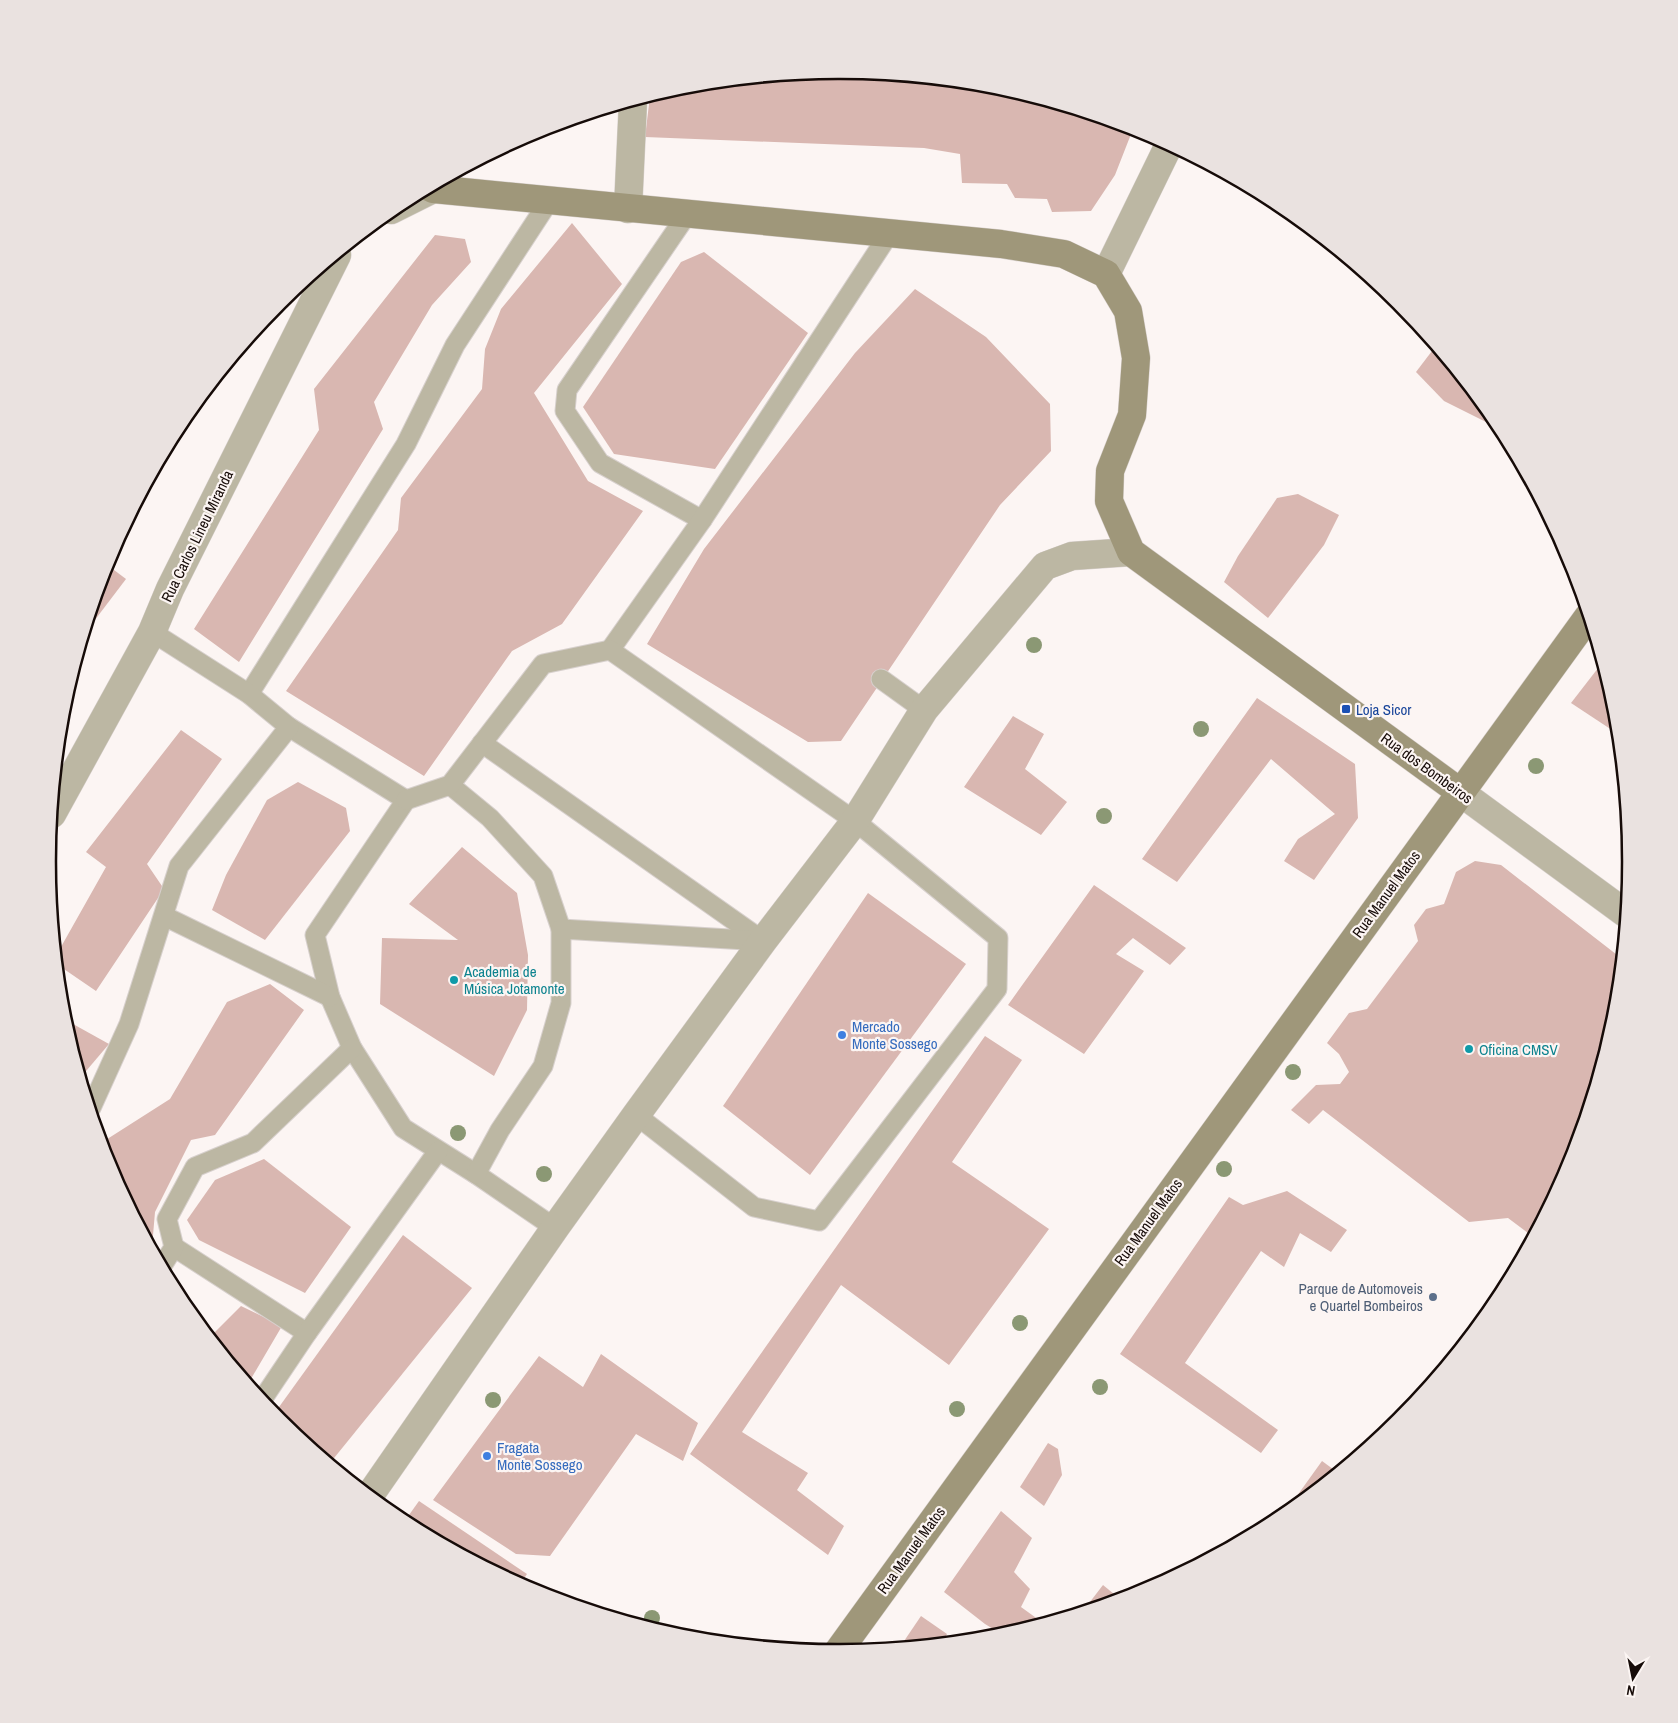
<svg xmlns="http://www.w3.org/2000/svg" width="1678" height="1723" font-family="'Archivo Narrow',sans-serif">
<style>
.building{fill:#d9b7b1}
.lines{fill:none;stroke-linecap:round;stroke-linejoin:round}
.service-casing{stroke:#d7d0cd;stroke-width:21}
.minor-casing{stroke:#d7d0cd;stroke-width:29}
.tertiary-casing{stroke:#d7d0cd;stroke-width:29}
.secondary-casing{stroke:#d7d0cd;stroke-width:29}
.service{stroke:#bcb7a3;stroke-width:19}
.minor{stroke:#bcb7a3;stroke-width:28}
.tertiary{stroke:#bcb7a3;stroke-width:28}
.secondary{stroke:#9f977a;stroke-width:28}
.tree{fill:#8b9874}
.transit-dot{fill:#1a4fb4;stroke:#fcf5f3;stroke-width:2}
.culture-dot{fill:#0f9aa8;stroke:#fcf5f3;stroke-width:2}
.shop-dot{fill:#3f7fe0;stroke:#fcf5f3;stroke-width:2}
.service-dot{fill:#5c6f8a;stroke:#fcf5f3;stroke-width:2}
.labels{text-anchor:middle;dominant-baseline:central;stroke-width:4.5;stroke-linejoin:round;paint-order:stroke}
.street-label{font-size:15px;fill:#160b08;stroke:#fcf5f3}
.transit-label{font-size:15px;fill:#164399;stroke:#fcf5f3;text-anchor:start}
.culture-label{font-size:15px;fill:#0d838f;stroke:#fcf5f3;text-anchor:start}
.shop-label{font-size:15px;fill:#366cbe;stroke:#fcf5f3;text-anchor:start}
.service-label{font-size:15px;fill:#4e5e75;stroke:#fcf5f3;text-anchor:end}
.rim{fill:none;stroke:#160b08;stroke-width:2.5}
</style>
<rect width="100%" height="100%" fill="#fcf5f3"/>
<!-- building -->
<g class="building">
<polygon points="839,70 994,85 1133,129 1115,175 1091,211 1052,212 1047,199 1015,198 1007,184 962,183 960,154 924,148 645,137 650,96 685,85"/>
<polygon points="572,223 622,284 534,393 588,481 643,511 562,624 512,651 424,776 286,691 398,530 401,498 482,389 485,349 501,309"/>
<polygon points="435,235 465,239 471,262 432,305 374,402 383,429 239,662 194,629 319,430 314,389"/>
<polygon points="704,252 808,333 715,469 614,454 583,407 681,262"/>
<polygon points="915,289 986,337 1050,404 1051,451 1000,505 841,741 808,742 647,644 704,549 855,353"/>
<polygon points="1435,347 1494,418 1490,424 1444,401 1416,372"/>
<polygon points="1298,494 1339,515 1324,545 1268,618 1224,582 1238,556 1277,498"/>
<polygon points="106,564 126,579 85,633"/>
<polygon points="1602,663 1615,707 1618,734 1571,703"/>
<polygon points="1257,698 1355,764 1358,818 1314,880 1284,861 1298,839 1335,814 1271,759 1177,882 1142,859"/>
<polygon points="1013,716 1044,734 1025,769 1067,802 1041,835 964,787"/>
<polygon points="181,730 222,759 147,864 164,889 96,991 58,965 57,954 106,867 86,852"/>
<polygon points="298,782 346,808 350,831 265,940 212,910 226,875 267,800"/>
<polygon points="462,847 517,893 528,955 527,1010 494,1076 380,1004 382,938 458,940 409,904"/>
<polygon points="1475,861 1501,865 1621,958 1615,1016 1570,1165 1532,1236 1508,1218 1469,1222 1323,1110 1309,1124 1291,1110 1316,1085 1340,1084 1349,1072 1339,1054 1327,1043 1349,1013 1367,1009 1418,941 1414,925 1426,909 1444,904 1456,872"/>
<polygon points="1094,885 1186,948 1170,965 1133,938 1116,954 1144,971 1084,1054 1008,1005"/>
<polygon points="868,893 966,964 810,1175 723,1106"/>
<polygon points="270,984 304,1010 215,1135 191,1140 155,1212 152,1247 108,1164 101,1143 170,1099 227,1002"/>
<polygon points="64,1019 109,1044 81,1077 76,1061"/>
<polygon points="985,1036 1022,1060 952,1162 1049,1229 949,1365 841,1285 742,1432 808,1473 797,1490 844,1526 828,1555 690,1454"/>
<polygon points="264,1159 351,1227 305,1293 199,1240 187,1220 215,1180"/>
<polygon points="1287,1191 1347,1230 1331,1252 1300,1233 1284,1267 1261,1251 1185,1363 1278,1430 1261,1453 1120,1354 1229,1197 1243,1205"/>
<polygon points="403,1235 472,1288 330,1463 279,1421 274,1414"/>
<polygon points="241,1306 282,1326 248,1384 206,1332 212,1335"/>
<polygon points="601,1354 698,1423 683,1461 636,1434 550,1556 516,1554 433,1500 539,1356 583,1387"/>
<polygon points="1048,1443 1058,1449 1062,1475 1044,1506 1020,1487"/>
<polygon points="1322,1461 1337,1472 1292,1509 1289,1507"/>
<polygon points="419,1501 527,1574 520,1584 404,1522"/>
<polygon points="1001,1511 1032,1538 1014,1572 1030,1589 1021,1607 1039,1620 1037,1625 1003,1635 985,1624 944,1592"/>
<polygon points="1103,1585 1120,1599 1083,1611"/>
<polygon points="921,1616 947,1634 942,1643 900,1647"/>
</g>
<g class="lines">
<!-- service casing -->
<g class="service-casing">
<g id="service">
<polyline points="688,213 567,390 565,411 600,463 702,520"/>
<polyline points="610,650 702,520 889,234"/>
<polyline points="881,679 924,710"/>
<polyline points="249,694 406,444 455,345 549,201"/>
<polyline points="289,727 406,800 315,935 330,997 352,1048 403,1128 476,1174 555,1228"/>
<polyline points="482,743 763,941"/>
<polyline points="450,785 490,818 543,876 561,929"/>
<polyline points="406,800 450,785 543,664 610,650 855,821 998,938 997,989 819,1221 754,1207 636,1115"/>
<polyline points="164,916 330,997"/>
<polyline points="91,1108 129,1024 179,866 289,727 249,694 152,632"/>
<polyline points="476,1174 500,1130 543,1066 561,1003 561,929 763,941"/>
<polyline points="174,1247 307,1333"/>
<polyline points="162,1266 174,1247 167,1219 195,1167 253,1143 352,1048"/>
<polyline points="262,1400 307,1333 438,1151"/>
</g>
</g>
<!-- minor casing -->
<g class="minor-casing">
<g id="minor">
<polyline points="628,209 633,101"/>
<polyline points="391,210 433,189"/>
<polyline points="1106,274 1169,145"/>
<polyline points="52,814 152,632 170,589 337,255"/>
<polyline points="370,1495 555,1228 636,1115 763,941 855,821 924,710 1045,566 1072,556 1131,552"/>
</g>
</g>
<!-- tertiary casing -->
<g class="tertiary-casing">
<polyline id="tertiary" points="1460,792 1625,913"/>
</g>
<!-- secondary casing -->
<g class="secondary-casing">
<g id="secondary">
<polyline points="429,187 433,189 1001,244 1064,254 1106,274 1128,311 1136,358 1132,415 1110,471 1109,501 1131,552 1460,792"/>
<polyline points="837,1653 1588,617"/>
</g>
</g>
<!-- service -->
<use href="#service" class="service"/>
<!-- minor -->
<use href="#minor" class="minor"/>
<!-- tertiary -->
<use href="#tertiary" class="tertiary"/>
<!-- secondary -->
<use href="#secondary" class="secondary"/>
</g>
<!-- trees -->
<g class="tree">
<circle cx="1034" cy="645" r="8"/>
<circle cx="1201" cy="729" r="8"/>
<circle cx="1536" cy="766" r="8"/>
<circle cx="1104" cy="816" r="8"/>
<circle cx="1293" cy="1072" r="8"/>
<circle cx="458" cy="1133" r="8"/>
<circle cx="1224" cy="1169" r="8"/>
<circle cx="544" cy="1174" r="8"/>
<circle cx="1020" cy="1323" r="8"/>
<circle cx="1100" cy="1387" r="8"/>
<circle cx="493" cy="1400" r="8"/>
<circle cx="957" cy="1409" r="8"/>
<circle cx="652" cy="1618" r="8"/>
</g>
<!-- markers -->
<rect class="transit-dot" x="1341" y="704" width="10" height="10" rx="2.5"/>
<g class="culture-dot">
<circle cx="454" cy="980" r="5"/>
<circle cx="1469" cy="1049" r="5"/>
</g>
<g class="shop-dot">
<circle cx="842" cy="1035" r="5"/>
<circle cx="487" cy="1456" r="5"/>
</g>
<circle class="service-dot" cx="1433" cy="1297" r="5"/>
<g class="labels">
<!-- street labels -->
<g class="street-label">
<text transform="translate(197 536) rotate(-64)">Rua Carlos Lineu Miranda</text>
<text transform="translate(1427 768) rotate(36)">Rua dos Bombeiros</text>
<text transform="translate(1386 894) rotate(-54)">Rua Manuel Matos</text>
<text transform="translate(1148 1222) rotate(-54)">Rua Manuel Matos</text>
<text transform="translate(911 1550) rotate(-54)">Rua Manuel Matos</text>
</g>
<!-- transit labels -->
<g class="transit-label">
<text x="1356" y="709">Loja Sicor</text>
</g>
<!-- culture labels -->
<g class="culture-label">
<text x="464" y="971">Academia de<tspan x="464" dy="17">Música Jotamonte</tspan></text>
<text x="1479" y="1049">Oficina CMSV</text>
</g>
<!-- shop labels -->
<g class="shop-label">
<text x="852" y="1026">Mercado<tspan x="852" dy="17">Monte Sossego</tspan></text>
<text x="497" y="1447">Fragata<tspan x="497" dy="17">Monte Sossego</tspan></text>
</g>
<!-- service labels -->
<g class="service-label">
<text x="1423" y="1288">Parque de Automoveis<tspan x="1423" dy="17">e Quartel Bombeiros</tspan></text>
</g>
</g>
<!-- crop -->
<path d="M0 0H1678V1723H0ZM838 79H840A782 782 0 0 1 1622 861V862A782 782 0 0 1 840 1644H838A782 782 0 0 1 56 862V861A782 782 0 0 1 838 79Z" fill="#eae2e0" fill-rule="evenodd"/>
<path class="rim" d="M838 79H840A782 782 0 0 1 1622 861V862A782 782 0 0 1 840 1644H838A782 782 0 0 1 56 862V861A782 782 0 0 1 838 79Z"/>
<!-- north arrow -->
<g transform="translate(1633 1678) rotate(190)" stroke="#fcf5f3" stroke-width="4" paint-order="stroke">
<path d="M0-4L9 19L0 12L-9 19Z" fill="#160b08"/>
<text y="-8" font-size="14" font-weight="bold" text-anchor="middle" fill="#160b08">N</text>
</g>
</svg>
